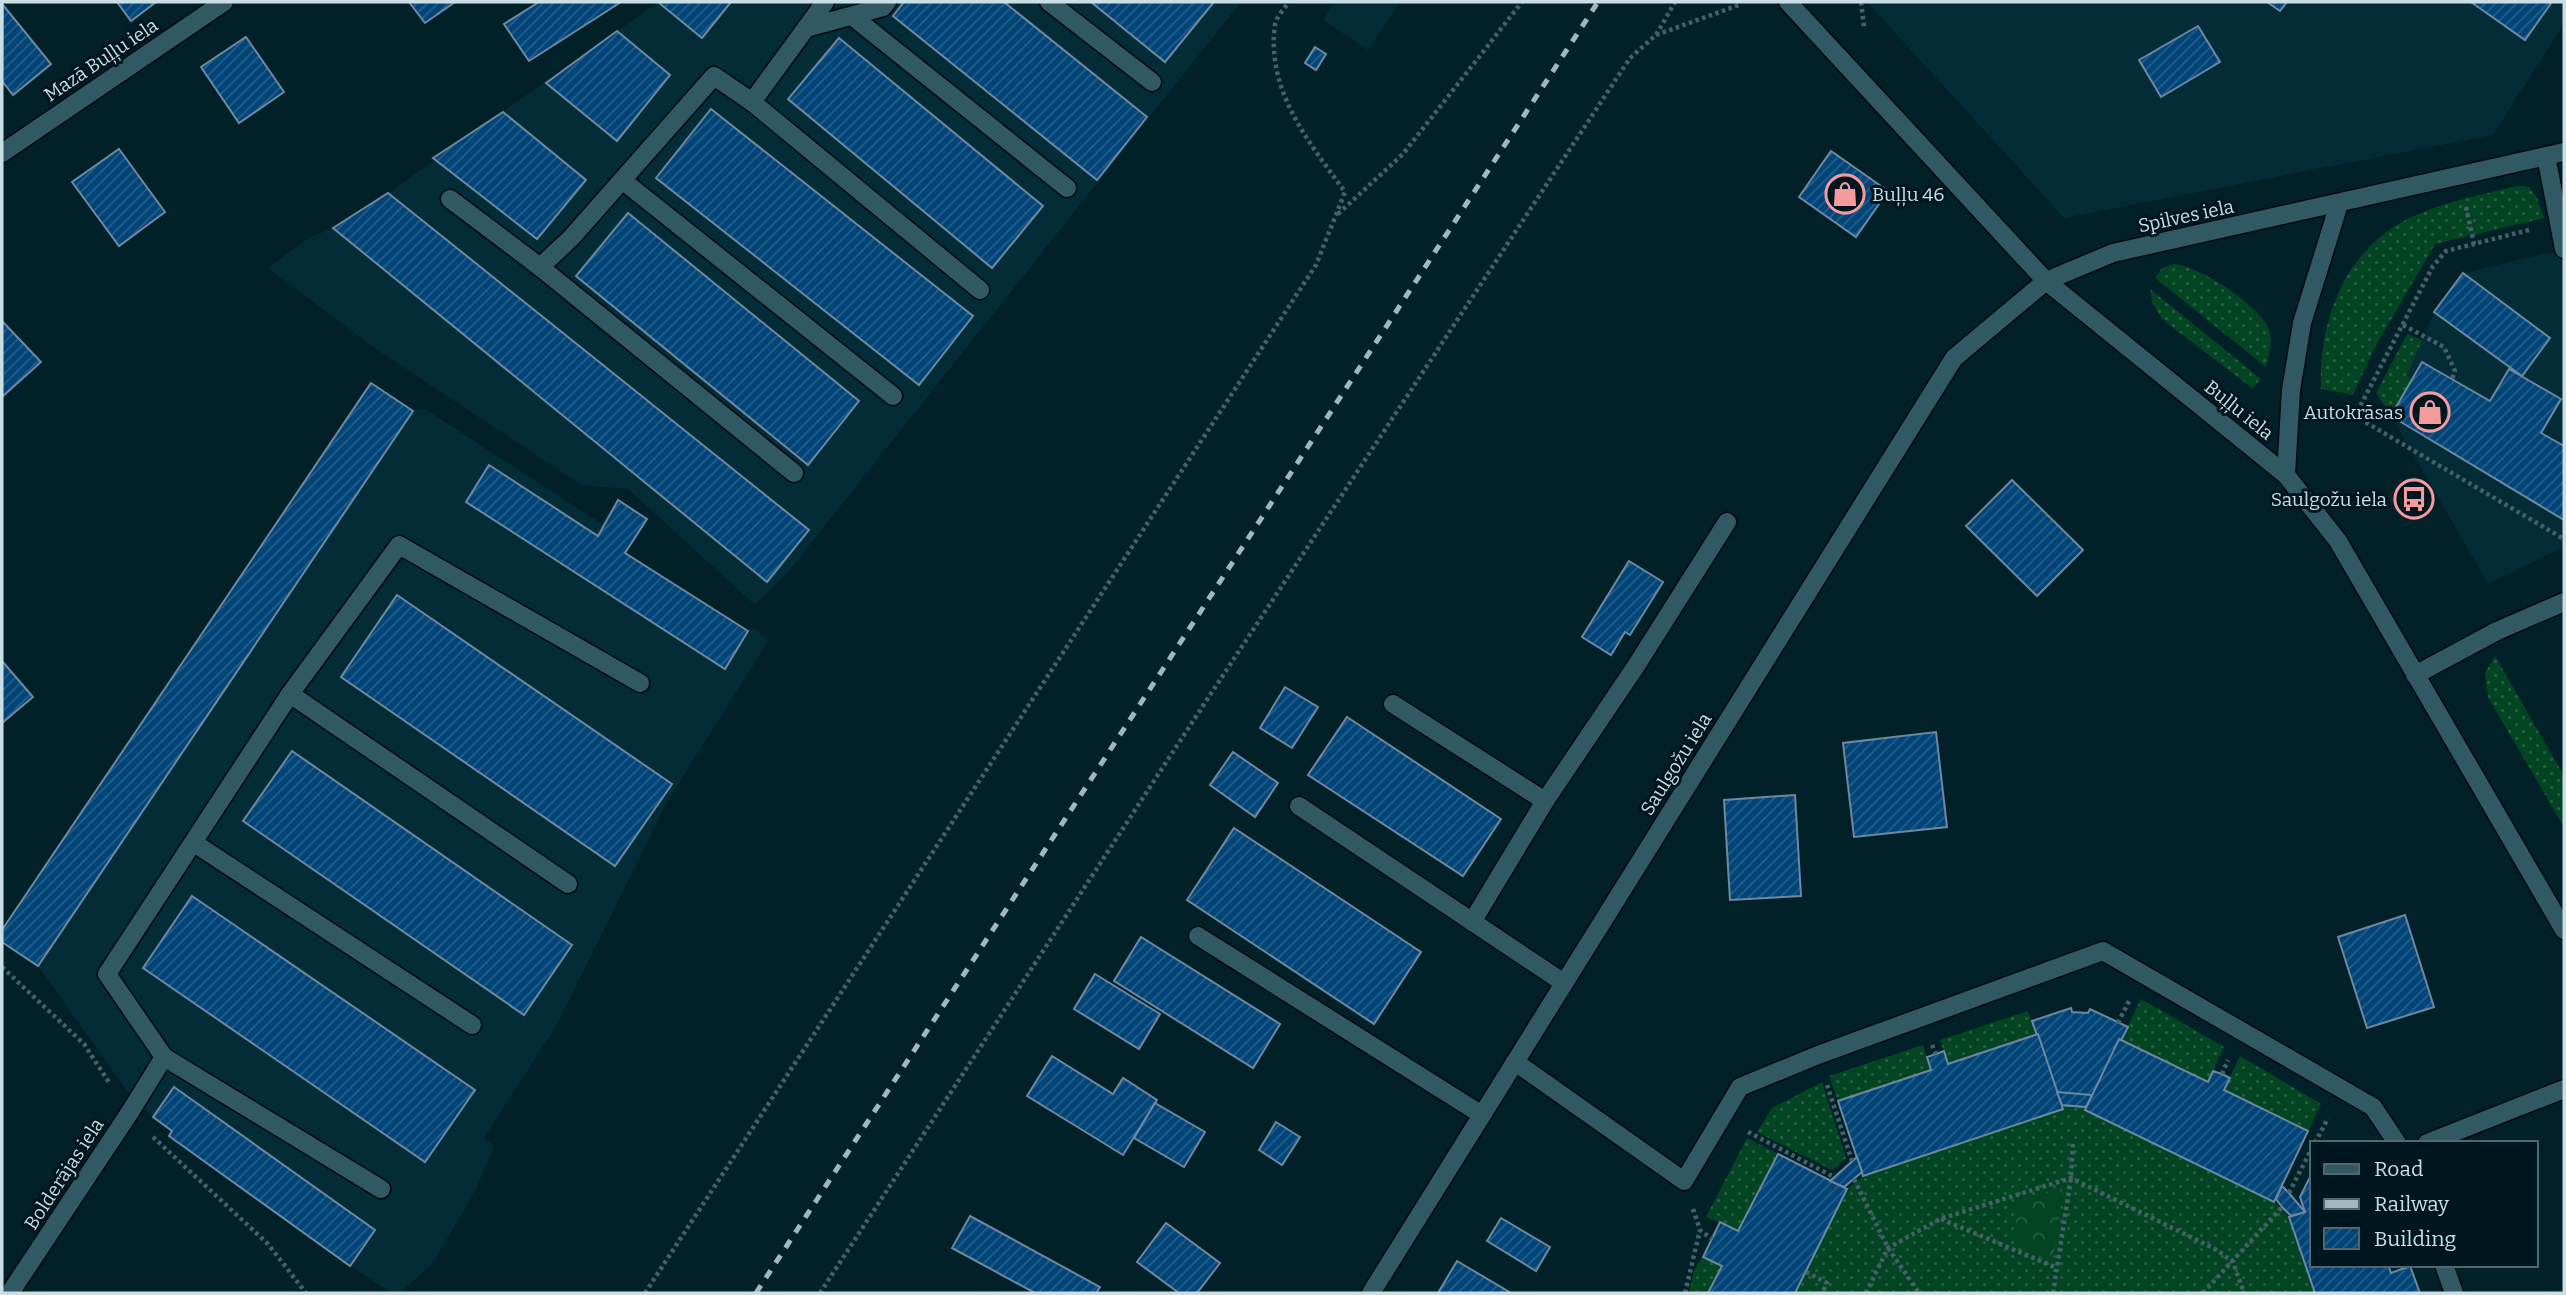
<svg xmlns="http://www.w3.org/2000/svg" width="2566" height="1295" font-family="Bitter,serif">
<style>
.built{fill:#042c36}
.grass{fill:url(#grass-dots)}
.park{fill:url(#park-crowns)}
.building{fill:url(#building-hatch);stroke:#6f88a1;stroke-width:2}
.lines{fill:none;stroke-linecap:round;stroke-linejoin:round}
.service-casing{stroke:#00080d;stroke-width:21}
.minor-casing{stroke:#00080d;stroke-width:21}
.tertiary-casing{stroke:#00080d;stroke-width:21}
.path{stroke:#466168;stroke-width:4.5;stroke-dasharray:3.5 3.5;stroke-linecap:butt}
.service{stroke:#315963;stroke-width:18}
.minor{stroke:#315963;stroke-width:18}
.tertiary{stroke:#315963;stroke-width:18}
.rail{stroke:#a1b7be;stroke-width:5;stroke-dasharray:9 9;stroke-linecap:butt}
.labels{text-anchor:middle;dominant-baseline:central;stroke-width:6;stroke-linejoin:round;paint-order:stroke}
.street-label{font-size:19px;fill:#cadee5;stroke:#00161e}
.poi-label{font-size:19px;fill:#cadee5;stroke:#00161e;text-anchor:end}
</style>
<defs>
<pattern id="grass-dots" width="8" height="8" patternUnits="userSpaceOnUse" patternTransform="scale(1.75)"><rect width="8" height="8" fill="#034523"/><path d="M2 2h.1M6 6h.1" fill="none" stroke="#265f43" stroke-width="1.8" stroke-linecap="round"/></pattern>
<pattern id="park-crowns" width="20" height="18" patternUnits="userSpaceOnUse" patternTransform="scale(1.75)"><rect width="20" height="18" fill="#034523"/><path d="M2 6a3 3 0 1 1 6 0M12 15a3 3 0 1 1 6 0" fill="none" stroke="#265f43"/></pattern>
<pattern id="building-hatch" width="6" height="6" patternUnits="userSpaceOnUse" patternTransform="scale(1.75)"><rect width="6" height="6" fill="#014478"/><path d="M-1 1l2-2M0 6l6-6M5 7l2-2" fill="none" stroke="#255f8b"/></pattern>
</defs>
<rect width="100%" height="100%" fill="#022027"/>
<!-- built -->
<g class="built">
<polygon points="658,2 1241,2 789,571 755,605 628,489 581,485 376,349 267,268 309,238 333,228 388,193"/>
<polygon points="1335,2 1400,2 1368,50 1323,20"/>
<polygon points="1867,2 2564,2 2564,24 2493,135 2064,218"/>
<polygon points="2564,249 2564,547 2488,584 2391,416 2412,379 2406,375 2434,312 2463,273"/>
<polygon points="371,383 413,411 425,409 602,524 618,500 647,519 626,553 748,631 751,627 769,640 666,804 558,1023 484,1138 494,1146 475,1192 432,1264 400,1293 392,1293 350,1266 169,1136 172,1131 153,1117 125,1088 38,966 2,942 2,930"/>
</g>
<!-- grass -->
<g class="grass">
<path d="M2517,186L2529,187L2536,196L2544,218L2435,244L2374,349L2353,395L2321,389C2319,327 2339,262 2395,226C2431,204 2477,196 2517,186Z"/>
<path d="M2174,264C2198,265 2262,307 2269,330C2273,343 2269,354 2266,367L2155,278L2162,268Z"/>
<polygon points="2150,289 2261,379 2252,388 2162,319 2152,302"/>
<polygon points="2407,334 2422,340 2407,375 2412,379 2391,416 2376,393"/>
<polygon points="2495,656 2564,776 2564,827 2488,697 2485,673"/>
<polygon points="2141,999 2224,1047 2208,1082 2121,1040"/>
<polygon points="2028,1011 2036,1034 1948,1064 1940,1040"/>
<polygon points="1923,1045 1931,1070 1838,1101 1829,1076"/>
<polygon points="2240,1056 2321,1104 2308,1131 2224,1090"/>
<polygon points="1822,1082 1846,1158 1832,1170 1757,1132 1772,1108"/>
<polygon points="2062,1105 2086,1107 2086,1110 2274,1202 2289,1217 2315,1293 1796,1293 1847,1189 1863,1176 2062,1109"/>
<polygon points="1747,1138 1778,1154 1738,1231 1706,1217"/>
<polygon points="1703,1257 1722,1266 1708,1293 1689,1293 1694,1270"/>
</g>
<!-- park -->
<polygon class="park" points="2063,1188 2053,1262 2018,1247 2015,1203"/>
<!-- building -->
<g class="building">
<polygon points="117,2 156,2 131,21"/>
<polygon points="409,2 455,2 425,23"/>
<polygon points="539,2 621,2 529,61 504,24"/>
<polygon points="658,2 731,2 702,38"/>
<polygon points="904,2 1004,2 1147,117 1097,180 893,16"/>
<polygon points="1091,2 1214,2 1165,62"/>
<polygon points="2267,2 2287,2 2280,11"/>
<polygon points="2471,2 2552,2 2525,40"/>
<polygon points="3,5 51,64 13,95 2,81"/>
<polygon points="2198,26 2220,62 2161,97 2139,60"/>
<polygon points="617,31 670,75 617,141 546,83"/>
<polygon points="246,37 284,92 239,123 201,67"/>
<polygon points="839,38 1043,206 992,268 788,99"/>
<polygon points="1315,47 1326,54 1316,70 1305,63"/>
<polygon points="711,109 973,316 919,385 656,178"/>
<polygon points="503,112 586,180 537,239 433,158"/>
<polygon points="119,149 165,212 119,246 72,182"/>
<polygon points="1831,151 1888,191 1856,237 1799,197"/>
<polygon points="388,193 809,530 767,582 333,228"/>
<polygon points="628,213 859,401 808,465 576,276"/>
<polygon points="2463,273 2550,338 2522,376 2434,312"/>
<polygon points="2,321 41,362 2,397"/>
<polygon points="2422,362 2490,401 2509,369 2561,399 2541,433 2564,446 2564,520 2391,416"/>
<polygon points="371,383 413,411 38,966 2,942 2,930"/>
<polygon points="489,465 598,536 618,500 647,519 625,553 748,631 725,669 466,502"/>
<polygon points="2012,480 2083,550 2037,596 1966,526"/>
<polygon points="1629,561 1663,582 1630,635 1625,632 1611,655 1582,637"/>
<polygon points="397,595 672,784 615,866 341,677"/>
<polygon points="2,661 33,697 2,723"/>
<polygon points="1285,687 1318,707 1292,748 1260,728"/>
<polygon points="1347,717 1501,819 1463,876 1308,775"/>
<polygon points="1936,732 1947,827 1854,837 1843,743"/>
<polygon points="292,751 572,945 524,1015 243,821"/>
<polygon points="1233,752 1278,783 1255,817 1210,785"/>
<polygon points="1795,795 1801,896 1730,900 1724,800"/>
<polygon points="1234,828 1421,952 1374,1024 1187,900"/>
<polygon points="192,896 475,1090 425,1162 143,968"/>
<polygon points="2405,915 2434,1007 2367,1028 2338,937"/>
<polygon points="1141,937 1280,1024 1253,1068 1114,981"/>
<polygon points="1095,974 1160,1014 1139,1049 1074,1009"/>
<polygon points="2071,1008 2072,1012 2088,1013 2090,1009 2128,1027 2086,1107 2062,1105 2032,1021"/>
<polygon points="2038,1034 2063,1109 1863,1176 1838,1101 1931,1070 1927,1057 1944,1051 1948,1064"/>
<polygon points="2119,1039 2208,1082 2213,1071 2222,1074 2230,1078 2224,1090 2308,1131 2274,1202 2085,1110"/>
<polygon points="1052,1056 1113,1094 1123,1078 1157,1100 1123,1155 1027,1096"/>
<polygon points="174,1087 375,1230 350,1266 169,1136 172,1131 153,1117"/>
<polygon points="2057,1092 2092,1095 2086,1107 2062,1105"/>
<polygon points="1155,1103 1205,1132 1184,1167 1134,1138"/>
<polygon points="1276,1122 1300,1137 1282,1165 1259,1150"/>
<polygon points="1778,1154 1847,1189 1795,1293 1708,1293 1722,1266 1703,1257 1720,1222 1738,1231"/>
<polygon points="1857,1157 1862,1172 1844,1187 1830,1181"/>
<polygon points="2312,1173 2312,1265 2388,1265 2391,1273 2410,1266 2420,1293 2315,1293 2289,1217 2305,1212 2300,1197"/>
<polygon points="2282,1186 2289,1193 2305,1212 2291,1216 2282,1207 2276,1199"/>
<polygon points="970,1216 1100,1287 1096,1293 1035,1293 952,1248"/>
<polygon points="1501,1218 1550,1247 1536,1271 1487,1241"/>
<polygon points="1166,1223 1220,1263 1197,1293 1179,1293 1137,1262"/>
<polygon points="1457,1261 1511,1293 1438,1293"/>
</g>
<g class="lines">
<!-- service casing -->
<g class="service-casing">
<g id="service">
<polyline points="1049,2 1152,82"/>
<polyline points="852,16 1067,188"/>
<polyline points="806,28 825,2"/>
<polyline points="752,102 980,290"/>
<polyline points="2546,156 2564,249"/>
<polyline points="622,180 893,396"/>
<polyline points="450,199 540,267 571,238 714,76 752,102 806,28 883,7 887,2"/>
<polyline points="540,267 794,473"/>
<polyline points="2415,675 2497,631 2564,602"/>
<polyline points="290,694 568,884"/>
<polyline points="1393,704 1545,801 1472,922"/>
<polyline points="1545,801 1636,666 1727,522"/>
<polyline points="1299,806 1564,983"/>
<polyline points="194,843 472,1025"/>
<polyline points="1198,936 1482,1115"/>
<polyline points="164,1057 381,1189"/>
<polyline points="1515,1062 1684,1181 1740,1087 1818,1055 2103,951 2373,1107 2397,1143"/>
<polyline points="130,1112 164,1057 107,974 290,694 399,545 640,683"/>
<polyline points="2427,1143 2564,1089"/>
<polyline points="2444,1265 2454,1293"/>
</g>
</g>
<!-- minor casing -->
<g class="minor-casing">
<g id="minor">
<polyline points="2,153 224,2"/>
<polyline points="2286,475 2291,390 2302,323 2339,204"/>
<polyline points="10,1293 130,1112"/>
<polyline points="1371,1293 1954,358 2046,281 2113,253 2564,152"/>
</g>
</g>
<!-- tertiary casing -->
<g class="tertiary-casing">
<polyline id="tertiary" points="1788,2 2046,281 2286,475 2338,541 2564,930"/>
</g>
<!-- path -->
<g class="path">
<polyline points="1861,2 1864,27"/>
<polyline points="1656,35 1739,5"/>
<polyline points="2466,207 2474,244"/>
<polyline points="1338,214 1403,154 1522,2"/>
<polyline points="2529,230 2446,251 2433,266 2355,416 2564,539"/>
<polyline points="2403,325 2444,347 2455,371 2452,379"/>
<polyline points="2,967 84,1044 110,1084"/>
<polyline points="2118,1023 2129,1001"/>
<polyline points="1932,1045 1936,1054"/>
<polyline points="2222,1074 2228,1060"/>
<polyline points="1827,1085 1852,1161"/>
<polyline points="1748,1132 1834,1177"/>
<polyline points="153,1137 268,1244 306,1293"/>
<polyline points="2315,1143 2328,1118"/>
<polyline points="1854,1179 1888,1248 1919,1293"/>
<polyline points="2289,1193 2312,1148"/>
<polyline points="1693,1209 1700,1230 1712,1239"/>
<polyline points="1941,1219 2057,1268"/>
<polyline points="1806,1272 1827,1283 1822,1293"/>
<path d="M645,1293L1316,265L1345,192C1309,142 1266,91 1275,25C1276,17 1285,8 1289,2"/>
<polyline points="820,1293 1210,695 1630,58 1656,35 1675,2"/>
<polyline points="1685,1293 1700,1230"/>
<polyline points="1866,1293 1888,1248 1940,1219 2071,1178 2217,1250 2233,1262 2244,1293"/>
<polyline points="2053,1293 2071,1178 2073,1143"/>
<polyline points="2203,1293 2282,1207"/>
</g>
<!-- service -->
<use href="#service" class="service"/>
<!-- minor -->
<use href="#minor" class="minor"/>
<!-- tertiary -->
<use href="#tertiary" class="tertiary"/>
<!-- rail -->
<polyline class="rail" points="756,1293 1598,2"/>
</g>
<!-- icons -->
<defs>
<g id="shop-ring" transform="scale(2.0125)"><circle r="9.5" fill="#00161e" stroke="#f59b9e" stroke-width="1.5"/><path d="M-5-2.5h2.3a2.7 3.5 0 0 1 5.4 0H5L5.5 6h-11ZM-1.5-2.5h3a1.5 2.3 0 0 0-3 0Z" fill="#f59b9e"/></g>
<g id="bus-ring" transform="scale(2.0125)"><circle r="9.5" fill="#00161e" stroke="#f59b9e" stroke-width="1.5"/><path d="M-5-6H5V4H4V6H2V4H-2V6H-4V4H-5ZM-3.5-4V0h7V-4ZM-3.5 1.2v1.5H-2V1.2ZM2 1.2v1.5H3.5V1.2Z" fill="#f59b9e"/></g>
</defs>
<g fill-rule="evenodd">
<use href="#shop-ring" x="1845" y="194"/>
<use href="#shop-ring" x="2430" y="412"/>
<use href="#bus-ring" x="2414" y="499"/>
</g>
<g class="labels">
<!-- street labels -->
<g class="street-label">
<text transform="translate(101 60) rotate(-34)">Mazā Buļļu iela</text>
<text transform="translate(2186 216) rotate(-12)">Spilves iela</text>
<text transform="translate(2239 410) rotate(39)">Buļļu iela</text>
<text transform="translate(1676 764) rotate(-58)">Saulgožu iela</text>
<text transform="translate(64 1174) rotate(-57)">Bolderājas iela</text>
</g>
<!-- poi labels -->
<g class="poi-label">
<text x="1872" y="194" text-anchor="start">Buļļu 46</text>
<text x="2403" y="412">Autokrāsas</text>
<text x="2387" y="499">Saulgožu iela</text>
</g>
</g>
<!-- border -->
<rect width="2566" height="1295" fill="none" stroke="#cadee5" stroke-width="7"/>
<!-- legend -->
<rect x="2310" y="1141" width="228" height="126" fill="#00161e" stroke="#51666e" stroke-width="2"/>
<rect x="2324" y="1164" width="35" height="10" fill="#315963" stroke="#51666e" stroke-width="2"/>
<text x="2374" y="1176" font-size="21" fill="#cadee5">Road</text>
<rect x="2324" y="1199" width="35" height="10" fill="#a1b7be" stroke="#51666e" stroke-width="2"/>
<text x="2374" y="1211" font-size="21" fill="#cadee5">Railway</text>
<rect x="2324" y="1228" width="35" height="21" fill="url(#building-hatch)" stroke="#51666e" stroke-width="2"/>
<text x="2374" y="1246" font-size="21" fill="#cadee5">Building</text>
</svg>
